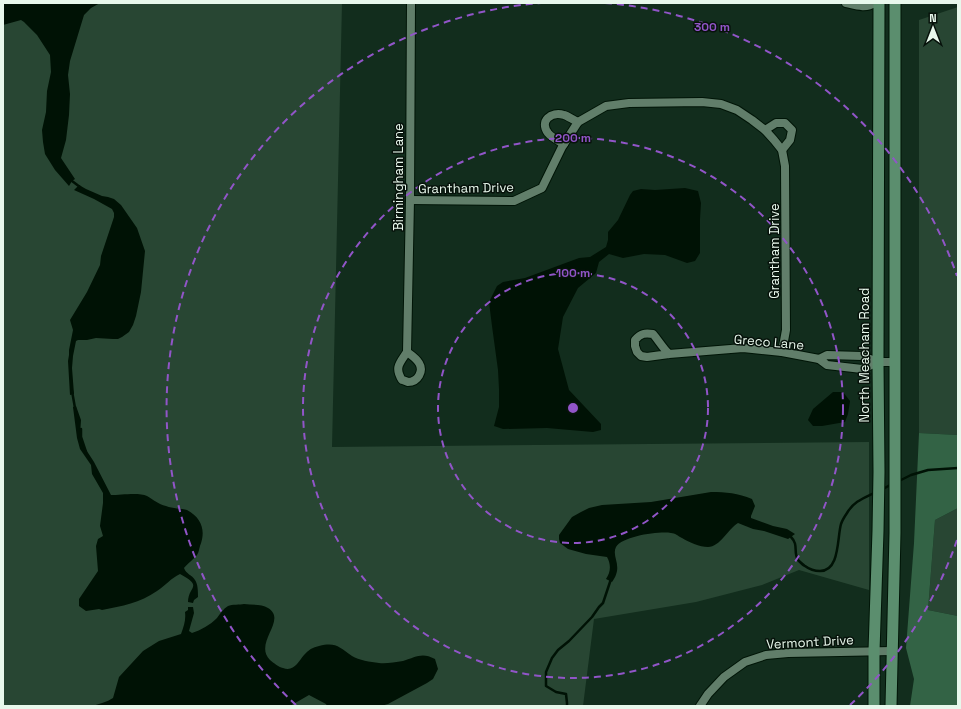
<svg xmlns="http://www.w3.org/2000/svg" width="961" height="709" font-family="'Space Grotesk',sans-serif">
<style>
.green{fill:#284633}
.forest{fill:#336345}
.water{fill:#001205}
.lines{fill:none;stroke-linecap:round;stroke-linejoin:round}
.stream{stroke:#001205;stroke-width:2.5}
.minor-casing{stroke:#001507;stroke-width:10}
.secondary-casing{stroke:#001507;stroke-width:13}
.minor{stroke:#617e6a;stroke-width:8}
.secondary{stroke:#5b8e6e;stroke-width:11}
.ring{fill:none;stroke:#9155c8;stroke-width:2;stroke-dasharray:7 5}
.labels{text-anchor:middle;dominant-baseline:central;stroke-width:3;stroke-linejoin:round;paint-order:stroke}
.street-label{font-size:13px;fill:#e8f8ec;stroke:#07120b}
.centre{fill:#9155c8;stroke:#07120b;stroke-width:2}
.ring-label{font-size:12px;text-anchor:middle;font-weight:bold;fill:#9155c8;stroke:#07120b;stroke-width:3;stroke-linejoin:round;paint-order:stroke}
</style>
<rect width="100%" height="100%" fill="#122d1d"/>
<!-- green -->
<g class="green">
<polygon points="3,3 342,3 332,447 869,442 869,590 799,570 762,585 696,602 594,619 583,706 3,706"/>
<polygon points="958,7 958,435 919,433 919,20"/>
<polygon points="958,508 958,616 928,610 935,520"/>
</g>
<!-- forest -->
<polygon class="forest" points="919,433 958,435 958,508 935,520 928,610 958,616 958,706 910,706 914,679 906,648 914,543"/>
<!-- water -->
<g class="water">
<polygon points="3,3 100,3 91,8 84,15 70,61 68,75 70,94 69,115 66,140 61,158 75,179 72,181 69,186 55,170 45,154 43,142 42,130 46,112 47,91 51,72 50,55 37,35 24,22 21,20 3,25"/>
<polygon points="79,185 86,189 102,196 108,197 114,199 121,205 137,228 145,251 141,292 136,316 133,325 129,332 122,337 118,339 113,339 96,338 87,340 78,340 76,341 73,356 72,368 74,394 70,395 68,361 69,355 69,350 73,330 70,320 87,292 100,265 101,256 114,217 114,213 112,209 94,199 74,190"/>
<polygon points="685,188 698,191 701,203 700,219 700,253 695,261 687,263 665,255 644,254 623,258 609,254 599,262 596,273 578,288 563,317 558,349 569,390 601,424 601,430 593,432 547,428 503,429 494,426 499,407 499,389 498,370 492,326 489,302 497,286 503,282 525,278 579,258 590,257 606,247 608,240 608,232 618,220 630,195 633,191 641,189 655,190"/>
<polygon points="833,392 843,392 850,401 848,414 845,422 822,426 813,426 808,420 813,409"/>
<path d="M76,406L81,420L80,436L83,445L94,462L111,495C121,495 139,492 147,496C154,500 158,504 166,506C173,509 181,508 187,510C202,518 206,531 200,546C199,549 199,552 197,555C194,559 188,563 184,568C186,574 192,575 195,580C198,584 198,592 198,597L194,600L193,603L188,602C188,586 204,587 180,574C171,578 165,586 157,591C140,603 122,606 102,610L99,609L86,611L79,606V599L98,571L96,546L98,539L103,536L100,526L103,503V493L92,474L91,465L80,449L77,438L73,407Z"/>
<path d="M711,492C726,492 738,493 752,499L755,506L751,516V518L773,526L787,529L795,534L788,539L764,531L753,529L738,523C728,529 720,547 708,547C700,547 688,542 682,538C678,536 675,533 671,533C659,531 623,536 616,547C611,557 624,566 612,582L606,579C611,572 611,564 607,557L586,554L568,549L560,543L559,539V535L572,517L581,512L589,508L602,505L651,502Z"/>
<path d="M244,604C252,605 262,604 268,608C288,620 253,643 270,660C274,663 278,667 283,668C294,672 298,662 304,655C308,650 313,647 319,646C336,642 339,647 352,656C359,660 370,662 379,663C386,664 395,662 403,661C416,657 422,652 435,659L438,669L433,679L427,683L388,704L381,706H340L338,705L335,706H327L326,704L309,695L290,706H92C99,704 107,702 113,698L119,677L143,651L159,641L181,634C184,626 186,620 185,612L188,610V607H193L194,613L189,631L192,633C201,630 210,625 217,618C220,614 223,609 228,606C232,604 240,605 244,604Z"/>
</g>
<g class="lines">
<!-- stream -->
<g class="stream">
<polyline points="72,181 80,187"/>
<polyline points="72,391 75,408"/>
<polyline points="81,429 81,437 86,452"/>
<polyline points="899,481 911,475 928,470 958,468"/>
<polyline points="883,489 892,484"/>
<path d="M791,537C799,545 793,552 798,560C800,562 803,565 805,566C809,569 815,571 820,571C840,571 837,538 841,524C842,521 845,516 847,513C854,501 864,498 876,492"/>
<polyline points="567,706 567,703 566,694 556,692 546,686 546,672 552,658 558,650 569,641 592,617 599,607 603,603 611,579"/>
</g>
<!-- minor casing -->
<g class="minor-casing">
<g id="minor">
<path d="M846,3C855,5 866,9 874,3"/>
<polyline points="765,130 776,123 785,123 792,130 790,140 782,150"/>
<path d="M564,144C559,141 552,138 548,133C539,121 551,111 564,115C568,116 573,120 578,122"/>
<polyline points="410,200 514,201 542,188 562,147 578,122 606,106 629,103 702,102 721,104 737,110 752,120 765,130 774,140 782,150 785,166 786,330 782,352"/>
<path d="M407,352C411,355 416,358 419,363C424,371 418,382 408,382C408,382 403,380 402,380C394,367 400,363 407,352L410,200L411,3"/>
<path d="M669,354C662,347 659,341 653,334C645,333 641,333 635,340V346L637,352L641,356L647,357L669,354L743,348L782,352L819,359"/>
<polyline points="878,362 862,356 827,355 819,359 827,365 862,369 878,362 895,362"/>
<polyline points="700,706 708,694 724,677 745,662 766,655 788,653 892,651"/>
</g>
</g>
<!-- secondary casing -->
<g class="secondary-casing">
<g id="secondary">
<polyline points="874,706 874,651 878,531 879,472 878,362 879,3"/>
<polyline points="891,706 895,533 895,3"/>
</g>
</g>
<!-- minor -->
<use href="#minor" class="minor"/>
<!-- secondary -->
<use href="#secondary" class="secondary"/>
</g>
<!-- distance rings -->
<g class="ring">
<circle cx="573" cy="408" r="135"/>
<circle cx="573" cy="408" r="270"/>
<path d="M957 540A406 406 0 0 1 850 705M296 705A406 406 0 0 1 541 3M605 3A406 406 0 0 1 957 276"/>
</g>
<g class="labels">
<!-- street labels -->
<g class="street-label">
<text transform="translate(398 177) rotate(-90)">Birmingham Lane</text>
<text transform="translate(466 188) rotate(-1)">Grantham Drive</text>
<text transform="translate(774 251) rotate(-90)">Grantham Drive</text>
<text transform="translate(769 342) rotate(5)">Greco Lane</text>
<text transform="translate(864 355) rotate(-90)">North Meacham Road</text>
<text transform="translate(810 642) rotate(-3)">Vermont Drive</text>
</g>
</g>
<circle cx="573" cy="408" r="6" class="centre"/>
<g class="ring-label">
<text x="712" y="31">300 m</text>
<text x="573" y="142">200 m</text>
<text x="573" y="277">100 m</text>
</g>
<!-- border -->
<rect width="961" height="709" fill="none" stroke="#e8f8ec" stroke-width="8"/>
<!-- north arrow -->
<g transform="translate(933 28)" stroke="#07120b" stroke-width="3" paint-order="stroke">
<path d="M0-3L7 15L0 10L-7 15Z" fill="#e8f8ec"/>
<text y="-6" font-size="11" font-weight="bold" text-anchor="middle" fill="#e8f8ec">N</text>
</g>
</svg>
